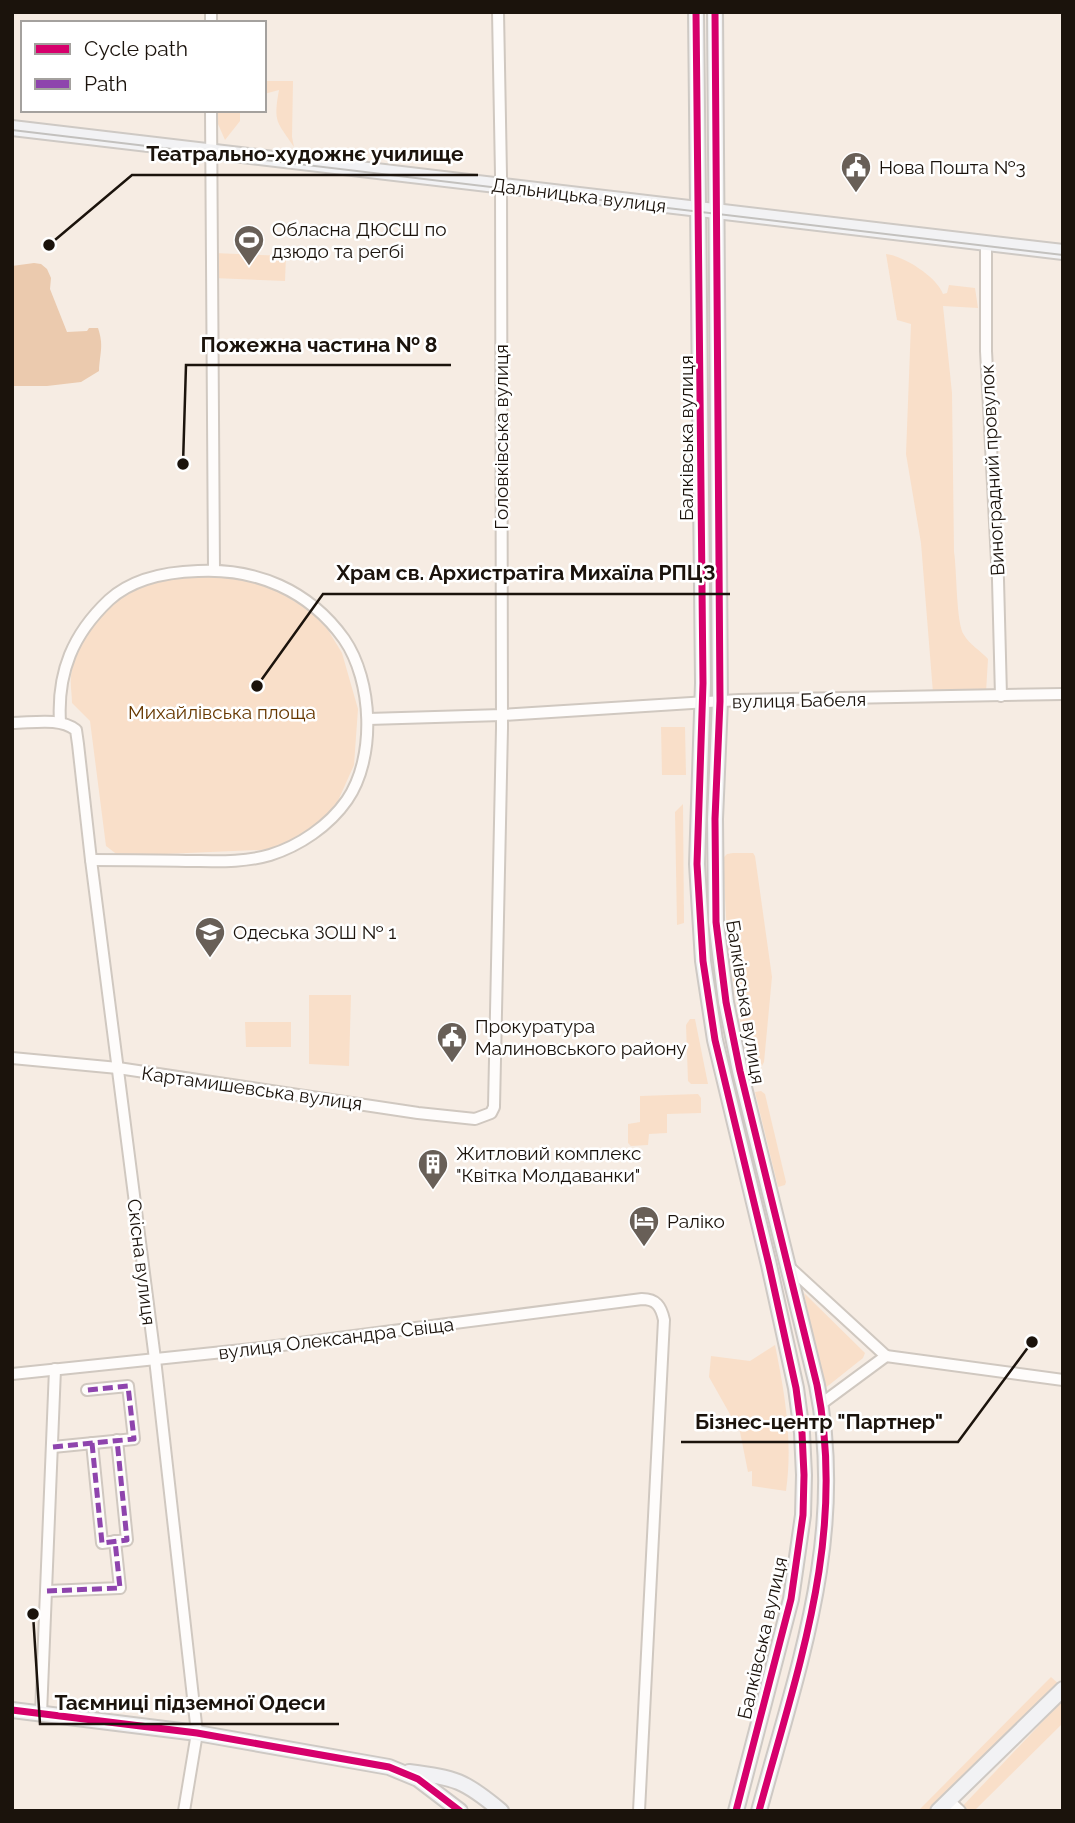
<svg xmlns="http://www.w3.org/2000/svg" width="1075" height="1823" font-family="Raleway,sans-serif">
<style>
.green{fill:#f9dfc9}
.forest{fill:#ebcaae}
.lines{fill:none;stroke-linecap:round;stroke-linejoin:round}
.minor-casing{stroke:#d0c8c0;stroke-width:14}
.major-casing{stroke:#cec9c4;stroke-width:18}
.minor{stroke:#fefcfb;stroke-width:10}
.major{stroke:#f2f2f4;stroke-width:14}
.tram{stroke:#c3c1be;stroke-width:2}
.quiet{stroke:#8e44ad;stroke-width:5;stroke-dasharray:10 5;stroke-linecap:butt}
.cycleway-casing{stroke:#fff;stroke-width:11}
.cycleway{stroke:#d6006c;stroke-width:7}
.labels{text-anchor:middle;dominant-baseline:central;stroke-width:5;stroke-linejoin:round;paint-order:stroke}
.poi-label{font-size:19px;fill:#1b130c;stroke:#fff;text-anchor:start}
.street-label{font-size:19px;fill:#1b130c;stroke:#fff}
.park-label{font-size:19px;fill:#673800;stroke:#fff}
.leader{fill:none;stroke:#1b130c;stroke-width:2.5}
.callout-dot{fill:#1b130c;stroke:#fff;stroke-width:2.5}
.callout-label{font-size:21px;text-anchor:middle;font-weight:bold;fill:#1b130c;stroke:#fff;stroke-width:5;stroke-linejoin:round;paint-order:stroke}
</style>
<rect width="100%" height="100%" fill="#f6ece3"/>
<!-- green -->
<g class="green">
<path d="M264,81H293L292,137L294,147C277,121 273,123 279,90L264,94Z"/>
<polygon points="217,110 240,111 240,121 225,140 218,124"/>
<polygon points="214,253 286,256 285,281 213,278"/>
<path d="M886,254C904,256 937,277 943,294L947,293L949,285L975,288L978,308L943,306L952,393L954,552C957,570 956,624 964,635C969,644 981,651 988,659L986,692L933,693L921,543L906,454L911,324L897,320Z"/>
<path d="M187,574L245,578L268,585L310,611L328,630L342,653L358,709L354,765L337,803L316,829L280,849L119,856L106,846L90,721L72,703C72,694 70,685 71,676C75,643 101,608 129,592C146,583 168,579 187,574Z"/>
<polygon points="661,727 685,727 686,775 662,775"/>
<polygon points="683,804 684,923 677,925 675,812"/>
<polygon points="733,853 753,853 755,856 772,977 764,1062 762,1066 752,1069 749,1066 733,982 726,917 723,858 727,854"/>
<polygon points="309,995 351,995 349,1066 309,1064"/>
<polygon points="690,1019 695,1019 708,1084 691,1084 688,1081 686,1025"/>
<polygon points="245,1022 291,1022 291,1047 246,1047"/>
<polygon points="761,1091 765,1094 786,1182 785,1185 778,1187 755,1092"/>
<polygon points="698,1094 701,1098 701,1113 667,1114 667,1133 649,1134 648,1145 631,1146 628,1143 628,1124 640,1122 640,1096"/>
<polygon points="804,1293 865,1353 863,1358 824,1389"/>
<path d="M775,1345C785,1394 793,1441 786,1491L752,1486V1471L748,1472L740,1432L709,1377L711,1356L750,1361Z"/>
<polygon points="1051,1677 1060,1685 930,1811 918,1811"/>
<polygon points="1063,1700 1063,1723 974,1811 958,1811"/>
</g>
<!-- forest -->
<path class="forest" d="M34,263L41,264L47,269L51,278L50,289L67,332L87,331L89,328H98C104,346 100,352 99,371L81,382L47,386H12V318L14,317L12,312V266Z"/>
<g class="lines">
<!-- minor casing -->
<g class="minor-casing">
<g id="minor">
<polyline points="211,12 211,23"/>
<polyline points="211,110 214,570"/>
<polyline points="986,243 986,351 998,580 1001,696"/>
<polyline points="368,719 502,715 739,700 1063,694"/>
<path d="M60,722C57,672 73,634 109,600C133,578 166,572 198,571C256,568 309,590 344,639C373,681 376,758 347,800C329,826 299,846 270,855C243,863 214,861 186,861C154,860 123,860 91,860"/>
<path d="M12,723C33,723 59,717 76,730L78,744L91,860L155,1359L197,1733L184,1811"/>
<polyline points="12,1058 118,1068 418,1113 475,1119 491,1113 494,1107 502,728 501,175 498,12"/>
<polyline points="788,1266 886,1356"/>
<polyline points="886,1356 1063,1380"/>
<path d="M12,1374L252,1349L642,1299C656,1299 661,1306 664,1320L639,1811"/>
<polyline points="821,1404 886,1356"/>
<polyline points="92,1443 102,1543 127,1540 117,1440"/>
<polyline points="53,1447 134,1439 128,1386 87,1390"/>
<polyline points="47,1591 120,1588 115,1541"/>
<polyline points="41,1714 55,1369"/>
<polyline points="948,1800 960,1811"/>
</g>
</g>
<!-- major casing -->
<g class="major-casing">
<g id="major">
<polyline points="696,12 703,683 697,864 703,961 715,1040 769,1265 796,1388 802,1433 804,1475 803,1515 791,1599 736,1811"/>
<path d="M715,12L720,701L715,819L716,922L726,1002L740,1071L817,1385C847,1536 798,1667 759,1811"/>
<polyline points="12,128 1063,252"/>
<polyline points="12,1710 197,1733 389,1767 418,1779 460,1811"/>
<path d="M409,1772C456,1778 464,1780 501,1811"/>
<polyline points="938,1811 1063,1689"/>
</g>
</g>
<!-- minor -->
<use href="#minor" class="minor"/>
<!-- major -->
<use href="#major" class="major"/>
<!-- tram -->
<polyline class="tram" points="12,130 1063,255"/>
<!-- quiet -->
<g class="quiet">
<polyline points="92,1443 102,1543 127,1540 117,1440"/>
<polyline points="53,1447 134,1439 128,1386 87,1390"/>
<polyline points="47,1591 120,1588 115,1541"/>
</g>
<!-- cycleway casing -->
<g class="cycleway-casing">
<g id="cycleway">
<polyline points="696,12 703,683 697,864 703,961 715,1040 769,1265 796,1388 802,1433 804,1475 803,1515 791,1599 736,1811"/>
<path d="M715,12L720,701L715,819L716,922L726,1002L740,1071L817,1385C847,1536 798,1667 759,1811"/>
<polyline points="12,1710 197,1733 389,1767 418,1779 460,1811"/>
</g>
</g>
<!-- cycleway -->
<use href="#cycleway" class="cycleway"/>
</g>
<!-- icons -->
<defs>
<g id="civic-pin" transform="scale(1.575)"><path d="M0 17L-7.5 6A9.5 9.5 0 1 1 7.5 6Z" fill="#685f57" stroke="#fff"/><path d="M-.6-6.5H3V-4.5H.6V-3L4-1V1h2V6H-6V1h2V-1L-.6-3ZM-1.2 2.5V6h2.4V2.5Z" fill="#fff"/></g>
<g id="stadium-pin" transform="scale(1.575)"><path d="M0 17L-7.5 6A9.5 9.5 0 1 1 7.5 6Z" fill="#685f57" stroke="#fff"/><path d="M0-5a6.5 5 0 1 0 0 10a6.5 5 0 1 0 0-10ZM-3.5-1.8h7v3.6h-7Z" fill="#fff"/></g>
<g id="school-pin" transform="scale(1.575)"><path d="M0 17L-7.5 6A9.5 9.5 0 1 1 7.5 6Z" fill="#685f57" stroke="#fff"/><path d="M0-5L7-2L0 1L-7-2ZM-4 1L0 2.5L4 1V4Q0 6-4 4Z" fill="#fff"/></g>
<g id="building-pin" transform="scale(1.575)"><path d="M0 17L-7.5 6A9.5 9.5 0 1 1 7.5 6Z" fill="#685f57" stroke="#fff"/><path d="M-4-6H4V6H1V3H-1V6H-4ZM-2.5-4.3h1.7v1.8h-1.7ZM.8-4.3h1.7v1.8H.8ZM-2.5-1h1.7V.8h-1.7ZM.8-1h1.7V.8H.8Z" fill="#fff"/></g>
<g id="hotel-pin" transform="scale(1.575)"><path d="M0 17L-7.5 6A9.5 9.5 0 1 1 7.5 6Z" fill="#685f57" stroke="#fff"/><path d="M-6-4.5h1.5V1H6V5H4.5V3h-9V5H-6ZM-4 0a1.8 1.8 0 1 1 3.6 0ZM.5 0V-2.5h3Q6-2.5 6 0Z" fill="#fff"/></g>
</defs>
<g fill-rule="evenodd">
<use href="#civic-pin" x="856" y="167"/>
<use href="#stadium-pin" x="249" y="240"/>
<use href="#school-pin" x="210" y="932"/>
<use href="#civic-pin" x="452" y="1037"/>
<use href="#building-pin" x="433" y="1164"/>
<use href="#hotel-pin" x="644" y="1221"/>
</g>
<g class="labels">
<!-- poi labels -->
<g class="poi-label">
<text x="879" y="167">Нова Пошта №3</text>
<text x="272" y="229">Обласна ДЮСШ по<tspan x="272" dy="22">дзюдо та регбі</tspan></text>
<text x="233" y="932">Одеська ЗОШ № 1</text>
<text x="475" y="1026">Прокуратура<tspan x="475" dy="22">Малиновського району</tspan></text>
<text x="456" y="1153">Житловий комплекс<tspan x="456" dy="22">"Квітка Молдаванки"</tspan></text>
<text x="667" y="1221">Раліко</text>
</g>
<!-- street labels -->
<g class="street-label">
<text transform="translate(579 195) rotate(7)">Дальницька вулиця</text>
<text transform="translate(501 437) rotate(-90)">Головківська вулиця</text>
<text transform="translate(686 438) rotate(-90)">Балківська вулиця</text>
<text transform="translate(992 470) rotate(-93)">Виноградний провулок</text>
<text transform="translate(799 700) rotate(-1)">вулиця Бабеля</text>
<text transform="translate(746 1002) rotate(81)">Балківська вулиця</text>
<text transform="translate(252 1088) rotate(8)">Картамишевська вулиця</text>
<text transform="translate(142 1262) rotate(83)">Cкісна вулиця</text>
<text transform="translate(336 1338) rotate(-7)">вулиця Олександра Свіща</text>
<text transform="translate(762 1638) rotate(-77)">Балківська вулиця</text>
</g>
<!-- park labels -->
<g class="park-label">
<text x="222" y="712">Михайлівська площа</text>
</g>
</g>
<!-- callouts -->
<path class="leader" d="M49 245L132 175H478M183 464L186 365H451M257 686L323 594H730M1032 1342L958 1442H681M33 1614L40 1724H339"/>
<g class="callout-dot">
<circle cx="49" cy="245" r="7"/>
<circle cx="183" cy="464" r="7"/>
<circle cx="257" cy="686" r="7"/>
<circle cx="1032" cy="1342" r="7"/>
<circle cx="33" cy="1614" r="7"/>
</g>
<g class="callout-label">
<text x="305" y="161">Театрально-художнє училище</text>
<text x="319" y="352">Пожежна частина № 8</text>
<text x="526" y="580">Храм св. Архистратіга Михаїла РПЦЗ</text>
<text x="819" y="1429">Бізнес-центр "Партнер"</text>
<text x="190" y="1710">Таємниці підземної Одеси</text>
</g>
<!-- border -->
<rect width="1075" height="1823" fill="none" stroke="#1b130c" stroke-width="28"/>
<!-- legend -->
<rect x="21" y="21" width="245" height="91" fill="#ffffff" stroke="#a4a19e" stroke-width="2"/>
<rect x="35" y="44" width="35" height="10" fill="#d6006c" stroke="#a4a19e" stroke-width="2"/>
<text x="84" y="56" font-size="21" fill="#1b130c">Cycle path</text>
<rect x="35" y="79" width="35" height="10" fill="#8e44ad" stroke="#a4a19e" stroke-width="2"/>
<text x="84" y="91" font-size="21" fill="#1b130c">Path</text>
</svg>
